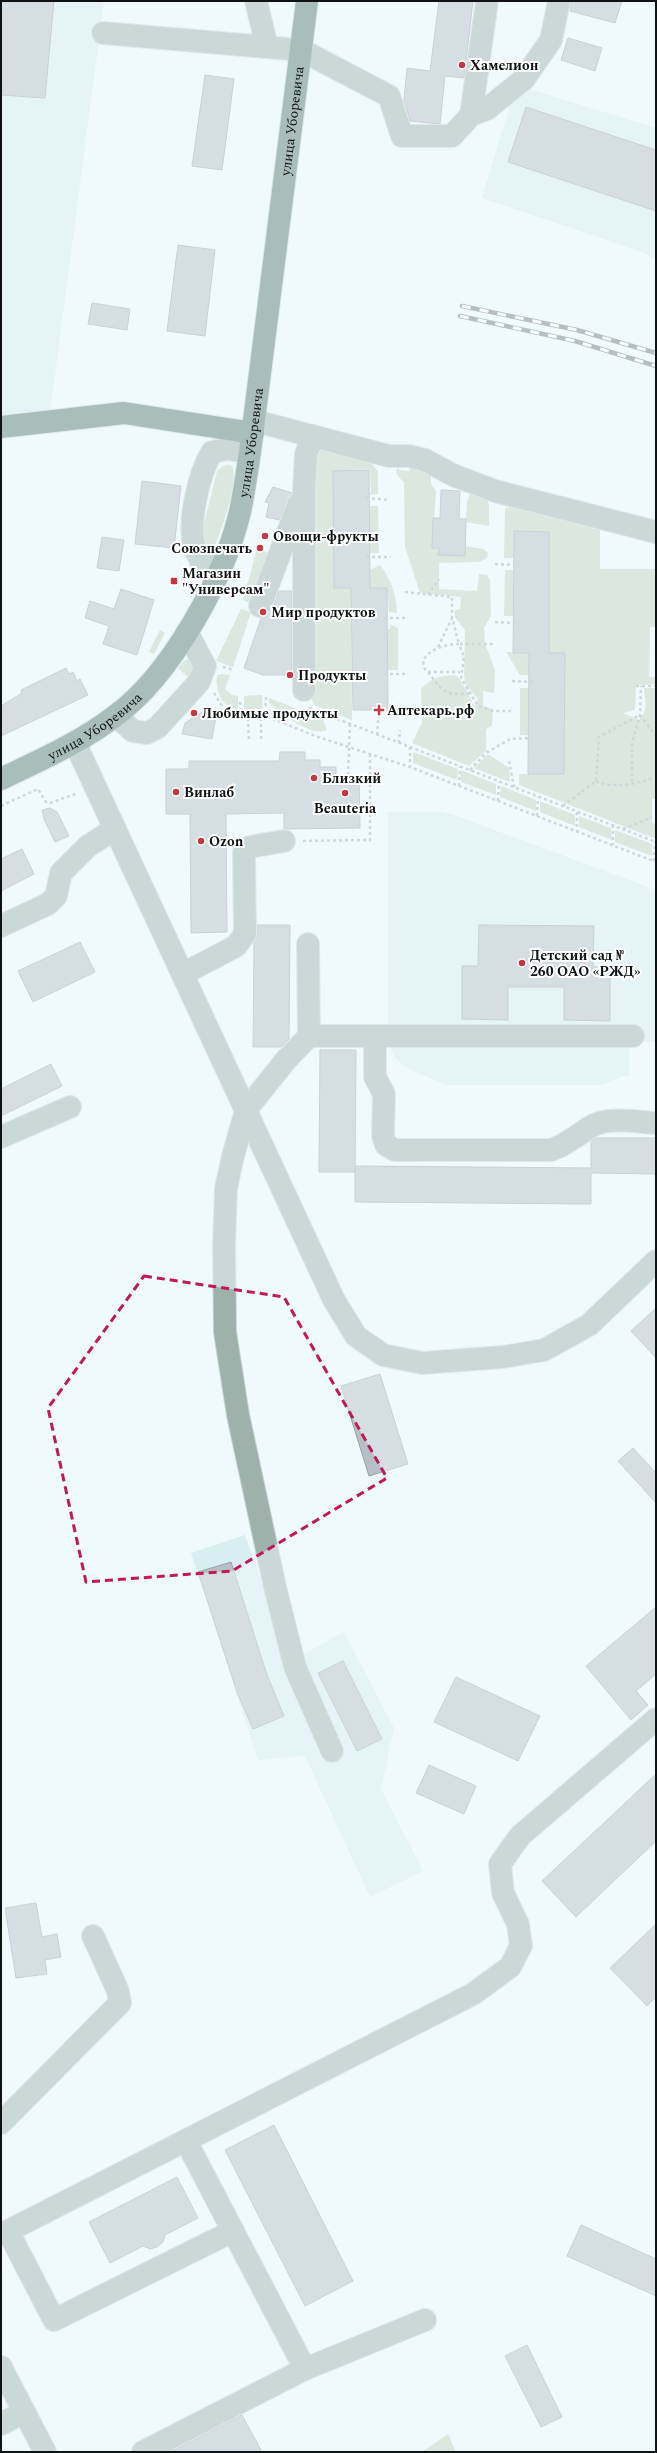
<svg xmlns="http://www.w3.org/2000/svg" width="657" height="2453" font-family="Spectral,serif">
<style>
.built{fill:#d9eef0}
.green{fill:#c4d2be}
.building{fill:#b7bfc6;stroke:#99a1a8}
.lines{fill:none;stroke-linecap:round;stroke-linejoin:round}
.minor-casing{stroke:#cad5d7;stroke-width:24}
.major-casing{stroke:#cad5d7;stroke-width:24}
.path{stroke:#a5afb0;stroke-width:2.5;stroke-dasharray:3 3;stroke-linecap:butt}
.minor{stroke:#9eb1aa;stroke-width:22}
.major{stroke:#54776b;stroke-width:22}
.rail-casing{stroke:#6f7778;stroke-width:4.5}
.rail{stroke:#fff;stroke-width:3;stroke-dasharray:9;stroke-linecap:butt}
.marked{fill:none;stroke:#c2185b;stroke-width:3;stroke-dasharray:8 5;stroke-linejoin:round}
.poi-dot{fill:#c63741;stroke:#fff;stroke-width:1.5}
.labels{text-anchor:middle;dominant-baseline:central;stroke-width:4;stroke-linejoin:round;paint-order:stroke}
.poi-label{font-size:14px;font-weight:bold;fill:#0e1213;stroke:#fff;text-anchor:start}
.street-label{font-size:14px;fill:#0e1213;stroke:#fff}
</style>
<rect width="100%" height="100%" fill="#eefafc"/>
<!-- built -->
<g class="built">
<polygon points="1,1 104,1 49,421 1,417"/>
<polygon points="516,85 656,128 656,260 642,252 482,198"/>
<polygon points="388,812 441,812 454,815 656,890 656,1042 629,1042 629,1076 623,1076 602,1085 447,1085 410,1070 396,1059 388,1043"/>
<polygon points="245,1535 291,1661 344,1632 394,1728 381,1789 423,1871 370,1897 305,1756 258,1760 191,1553"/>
</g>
<!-- green -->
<g class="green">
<polygon points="320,448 371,463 378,471 378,494 367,495 367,492 371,492 370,469 333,471 334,588 351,588 352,720 314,705 312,700 312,456"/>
<path d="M228,465L232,466C240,484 217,540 210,559L199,544L217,471L223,466Z"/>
<path d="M410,465L431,474V484L436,491L432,547L439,548V555L465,556V546L484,549L488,553L487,558L479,562L439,563V589L477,591L479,574L487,575L490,580L491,616L484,628L485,644L495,670L494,693L483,691V706L493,709L492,726L486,729V751L469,766L412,743L422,723L421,689C431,678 443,674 457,676C461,680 474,703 474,708L478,699L466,685L464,676L465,630L455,617V610L460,609L461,597L420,593L405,547L404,482C399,478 394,474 398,467L399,470L409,471Z"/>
<polygon points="471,491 486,495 489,505 489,526 466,522 467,501"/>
<polygon points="370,506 378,506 379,553 370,553"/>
<path d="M511,506L600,530V569H656V627H650L649,677H656V684L636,685L635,710L623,713L639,720C649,709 645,701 644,688H656V799H652V822L656,825V839L519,785V774H564L565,653H549V532L514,531L513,558H504L505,509Z"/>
<polygon points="257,549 273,554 257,606 243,600"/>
<path d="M380,565C390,577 397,596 397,613L389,612L387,588H370V570Z"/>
<polygon points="505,570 513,570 513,616 504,616"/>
<polygon points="241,609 251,612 233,667 216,661"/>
<polygon points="390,624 398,628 398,670 388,670 388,629 390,629"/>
<polygon points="160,630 165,633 154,654 149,652"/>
<polygon points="506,652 529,653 529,675 520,675"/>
<polygon points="189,659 198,664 189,678 178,668 185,660"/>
<path d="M221,674L230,675L225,689L232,695L238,696V709C221,708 215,689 217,675Z"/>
<rect x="520" y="688" width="9" height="47"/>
<polygon points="262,695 263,714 244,714 244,696"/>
<path d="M269,698L323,719L327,730C309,737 282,713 269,703Z"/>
<polygon points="413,752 458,769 457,780 413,763"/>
<polygon points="488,754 509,768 510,782 474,768"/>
<polygon points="461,770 496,784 496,795 461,782"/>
<polygon points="501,786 536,800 536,811 500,797"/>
<polygon points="540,801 575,815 575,826 540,812"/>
<polygon points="579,816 611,828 612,840 579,827"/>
<polygon points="615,830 652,844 652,856 615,842"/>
<polygon points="448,2434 456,2452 422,2452"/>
</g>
<!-- building -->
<g class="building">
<polygon points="1,1 54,1 45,98 1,95"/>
<polygon points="439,1 473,1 464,78 445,76 440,124 410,121 404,100 407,68 430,71"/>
<polygon points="571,1 622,1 615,23 570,11"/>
<polygon points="568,38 602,48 595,71 561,60"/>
<polygon points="205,75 234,79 222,170 192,166"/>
<polygon points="526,107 656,150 656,211 508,162"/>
<polygon points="178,245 215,250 205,336 167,331"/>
<polygon points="92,303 130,309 127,330 88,324"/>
<polygon points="369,470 370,588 387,588 388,710 353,710 351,588 334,588 333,471"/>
<polygon points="142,481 181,486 174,548 135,544"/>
<polygon points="273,487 292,493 279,520 266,517 269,503 265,502"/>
<polygon points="441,490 460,491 459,519 466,519 465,556 438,555 439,548 432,548 433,518 440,518"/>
<polygon points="514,531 549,532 549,653 565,653 564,774 528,774 529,653 513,653"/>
<polygon points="102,537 124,540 119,571 97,568"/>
<polygon points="121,589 154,600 137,655 103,644 109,626 85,618 90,601 114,609"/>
<polygon points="279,591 292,591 292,675 263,675 244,668 261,618 268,616 272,611"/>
<polygon points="66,668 69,674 73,672 77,681 80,679 88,695 1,736 1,706 22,693 21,690"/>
<polygon points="207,709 217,711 212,739 182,734 185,723"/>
<polygon points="280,752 305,752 305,760 320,760 320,767 336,767 336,775 359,775 360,828 284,829 284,813 226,814 227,932 191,933 190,814 166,814 166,769 189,769 189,761 279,761"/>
<polygon points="50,808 57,812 69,836 55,842 44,819 42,810"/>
<polygon points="22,849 34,874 1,891 1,859"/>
<polygon points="257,925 290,925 289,1039 281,1047 253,1047 254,943 257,934"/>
<polygon points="479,925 594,926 593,967 610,967 610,1021 564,1020 564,987 508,987 508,1020 462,1019 462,966 478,966"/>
<polygon points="80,942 95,972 33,1002 18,971"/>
<polygon points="320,1050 356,1050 355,1172 319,1172"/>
<polygon points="51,1064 62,1086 1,1116 1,1089"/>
<polygon points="597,1138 656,1138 656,1174 591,1173 591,1204 355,1202 355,1166 591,1168 591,1141"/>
<polygon points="656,1308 656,1358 631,1331"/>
<polygon points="380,1374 408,1464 369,1476 341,1386"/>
<polygon points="633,1448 656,1473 656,1503 618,1461"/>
<polygon points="231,1562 267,1675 284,1716 253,1729 238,1695 198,1572"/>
<polygon points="656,1607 656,1674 636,1691 648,1705 631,1720 586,1666"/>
<polygon points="343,1661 382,1739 357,1751 318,1673"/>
<polygon points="456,1677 540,1716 518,1761 434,1722"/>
<polygon points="429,1765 476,1786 464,1814 416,1793"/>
<polygon points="656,1774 656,1841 576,1917 542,1881"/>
<polygon points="36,1903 42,1937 57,1934 61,1957 45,1960 47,1974 16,1978 5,1908"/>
<polygon points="656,1924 656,1997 647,2006 610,1968"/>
<polygon points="274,2125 353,2281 305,2306 225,2150"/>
<polygon points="177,2177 198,2218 165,2235 163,2242 157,2247 150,2249 143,2246 110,2263 89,2222"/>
<polygon points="581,2225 656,2259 656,2296 567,2256"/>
<polygon points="527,2345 562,2417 541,2427 505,2356"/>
<polygon points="242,2415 262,2452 170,2452"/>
</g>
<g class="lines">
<!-- minor casing -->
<g class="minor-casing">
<g id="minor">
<polyline points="256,1 267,47"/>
<polyline points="103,33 301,50 389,96 402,136 452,136 471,115 487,109 524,79 551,40 559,1"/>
<polyline points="471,115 487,1"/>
<polyline points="255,421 389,456 409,456 425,460 453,475 495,491 656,532"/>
<path d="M220,568L201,562C199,557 196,551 194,545C188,521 199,473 212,452L227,449L250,452"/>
<polyline points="260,606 299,503"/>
<polyline points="304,690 304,489 306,454 312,437"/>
<polyline points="116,716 133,731 147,733 157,728 199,682 205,666 187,632"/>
<polyline points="75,743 334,1300 356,1336 383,1355 422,1363 503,1357 544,1350 589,1325 656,1261"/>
<polyline points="1,926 48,904 56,896 61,873 88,846 115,829"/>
<polyline points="308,944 309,1036 286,1060 246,1110 233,1156 226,1188 224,1245 225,1332 238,1415 275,1587 295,1667 332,1751"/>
<polyline points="183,974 236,946 245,934 244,852 250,847 284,841"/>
<polyline points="309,1036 633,1036"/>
<path d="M375,1036V1077L384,1094L383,1136L386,1145L395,1150H551C567,1145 579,1133 594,1125C611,1117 637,1122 656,1123"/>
<polyline points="1,1137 70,1107"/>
<polyline points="1,2123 120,2003 118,1991 93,1936"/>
<polyline points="186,2141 305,2369"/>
<polyline points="233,2231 54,2320 8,2231 473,1994 510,1967 521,1946 518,1924 503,1893 500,1864 520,1836 656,1719"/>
<polyline points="1,2367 45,2452"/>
<polyline points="1,2424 24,2412"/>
<polyline points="143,2452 305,2369 425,2320"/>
</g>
</g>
<!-- major casing -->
<g class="major-casing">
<g id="major">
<polyline points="1,427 124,413 253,433"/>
<path id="s1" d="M1,779C40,760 80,743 115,716C171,675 224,579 240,512C244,493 247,472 250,452L307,1"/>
</g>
</g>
<!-- path -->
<g class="path">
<polyline points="366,498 390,500"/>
<polyline points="366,557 391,557"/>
<polyline points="495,564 517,565"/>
<polyline points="405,592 452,597 452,617 459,644 495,644"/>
<polyline points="428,595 439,579"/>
<polyline points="384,618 405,618"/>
<polyline points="495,622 517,623"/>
<polyline points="438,647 452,618"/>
<polyline points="223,667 234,670"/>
<polyline points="428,672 460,672"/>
<polyline points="384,674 406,674"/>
<polyline points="512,681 533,682"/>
<polyline points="636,686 656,686"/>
<polyline points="214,693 229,717 271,718 315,736 410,767 656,862"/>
<path d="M470,693C448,696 444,693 431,676C430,674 426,672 425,669C416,652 448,643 459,644L464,657L461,678L478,706L493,711H511"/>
<polyline points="240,702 241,718"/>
<polyline points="309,708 656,842"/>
<polyline points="248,718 249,741"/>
<polyline points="261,718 261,741"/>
<polyline points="265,718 266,697"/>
<polyline points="377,735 379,710"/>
<polyline points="399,743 400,730"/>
<polyline points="410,747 410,767"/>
<polyline points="509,761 514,787"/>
<polyline points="470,770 486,753 510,739 532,738"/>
<polyline points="348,775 350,724"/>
<path d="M596,781C608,789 643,784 656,776"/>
<polyline points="632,782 632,744 640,715 641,686"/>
<polyline points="459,786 460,766"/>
<polyline points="498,801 499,782"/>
<polyline points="1,806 38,789 46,802 50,803 78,793"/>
<polyline points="563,806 596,781 599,737 640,715 656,736"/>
<polyline points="577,812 577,831"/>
<polyline points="537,816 538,797"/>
<polyline points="613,825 613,845"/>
<polyline points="623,829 652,817"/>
<polyline points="303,841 370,840 370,753"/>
<polyline points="654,861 655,842"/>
</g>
<!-- minor -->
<use href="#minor" class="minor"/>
<!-- major -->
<use href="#major" class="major"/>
<!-- rail casing -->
<g class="rail-casing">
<g id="rail">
<polyline points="462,306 577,330 656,353"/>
<polyline points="460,316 575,341 656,366"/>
</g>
</g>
<!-- rail -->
<use href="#rail" class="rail"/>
</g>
<!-- marked area -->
<path d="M0 0H657V2453H0ZM144,1276L284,1297L387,1478L232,1571L86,1582L48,1408Z" fill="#eefafc" fill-opacity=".55" fill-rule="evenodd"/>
<path class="marked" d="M144,1276L284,1297L387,1478L232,1571L86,1582L48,1408Z"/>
<!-- markers -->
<g class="poi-dot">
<circle cx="462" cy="65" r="4"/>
<circle cx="265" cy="536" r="4"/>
<circle cx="260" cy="548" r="4"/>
<rect x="170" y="577" width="8" height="8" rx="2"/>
<circle cx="263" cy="612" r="4"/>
<circle cx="290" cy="675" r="4"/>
<path d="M377 704h4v4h4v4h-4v4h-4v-4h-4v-4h4z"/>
<circle cx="194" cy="713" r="4"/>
<circle cx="314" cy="778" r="4"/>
<circle cx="176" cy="792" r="4"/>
<circle cx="345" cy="793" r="4"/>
<circle cx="201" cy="841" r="4"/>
<circle cx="522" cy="963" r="4"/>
</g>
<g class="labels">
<!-- poi labels -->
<g class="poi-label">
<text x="470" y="65">Хамелион</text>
<text x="273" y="536">Овощи-фрукты</text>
<text x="252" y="548" text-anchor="end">Союзпечать</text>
<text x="182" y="573">Магазин<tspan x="182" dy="16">"Универсам"</tspan></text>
<text x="271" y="612">Мир продуктов</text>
<text x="298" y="675">Продукты</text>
<text x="387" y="710">Аптекарь.рф</text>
<text x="202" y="713">Любимые продукты</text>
<text x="322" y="778">Близкий</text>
<text x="184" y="792">Винлаб</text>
<text x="345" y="808" text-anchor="middle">Beauteria</text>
<text x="209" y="841">Ozon</text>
<text x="530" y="955">Детский сад №<tspan x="530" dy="16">260 ОАО «РЖД»</tspan></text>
</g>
<!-- street labels -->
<g class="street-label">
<text stroke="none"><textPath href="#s1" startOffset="768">улица Уборевича</textPath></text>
<text stroke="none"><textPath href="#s1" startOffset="444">улица Уборевича</textPath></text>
<text stroke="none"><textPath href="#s1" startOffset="108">улица Уборевича</textPath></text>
</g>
</g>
<!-- border -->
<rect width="657" height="2453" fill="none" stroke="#0e1213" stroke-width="4"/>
</svg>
